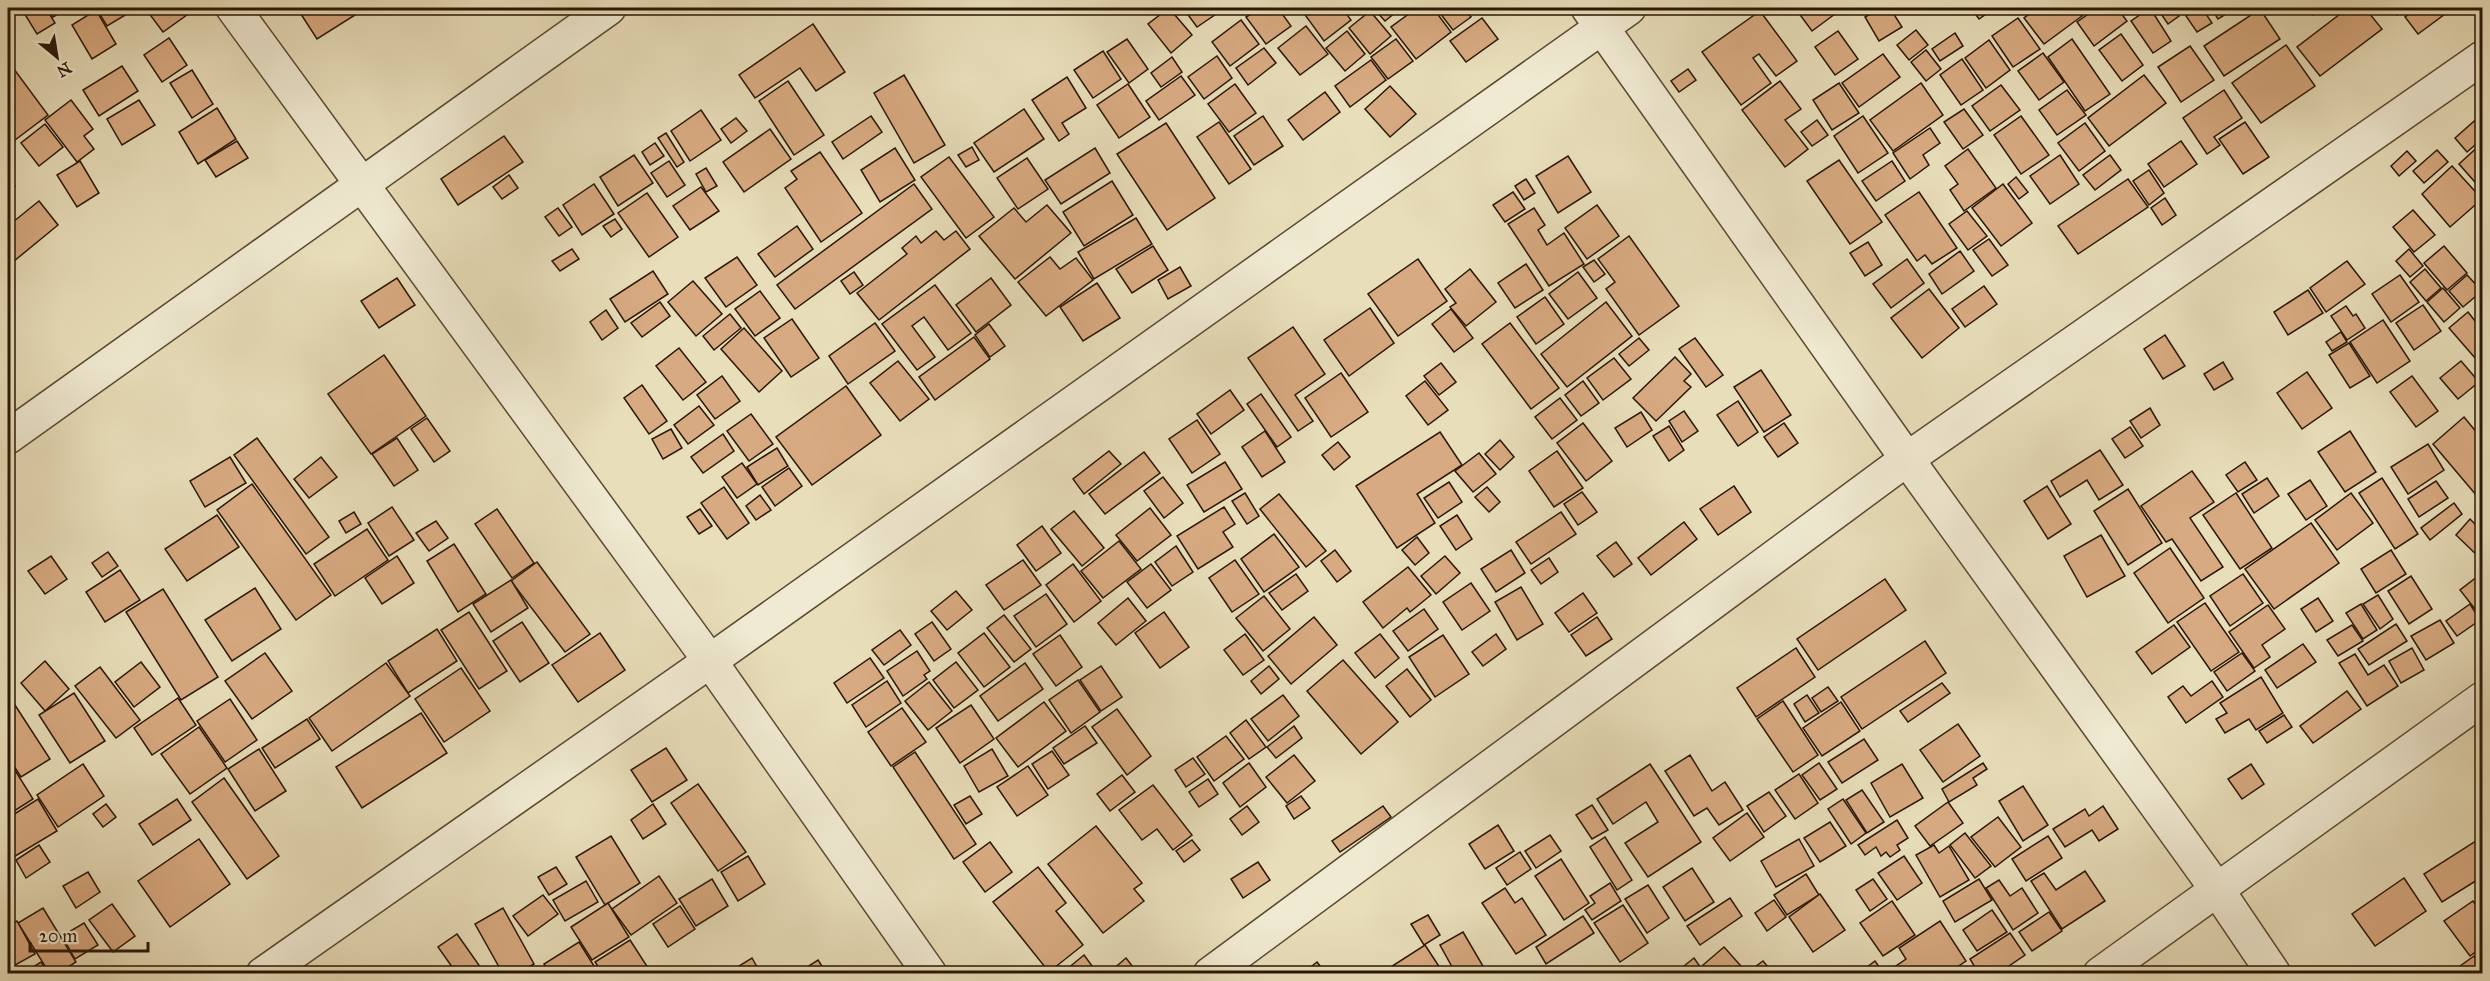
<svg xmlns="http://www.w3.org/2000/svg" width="2490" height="981" font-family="'IM FELL Great Primer',serif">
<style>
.building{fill:#d8aa81;stroke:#2a1705;stroke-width:1.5}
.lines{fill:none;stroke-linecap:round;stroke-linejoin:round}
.minor-casing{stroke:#5a4932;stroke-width:36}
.minor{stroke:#f0ead2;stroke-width:33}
</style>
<rect width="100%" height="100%" fill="#e8deba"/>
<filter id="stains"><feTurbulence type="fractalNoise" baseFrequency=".00333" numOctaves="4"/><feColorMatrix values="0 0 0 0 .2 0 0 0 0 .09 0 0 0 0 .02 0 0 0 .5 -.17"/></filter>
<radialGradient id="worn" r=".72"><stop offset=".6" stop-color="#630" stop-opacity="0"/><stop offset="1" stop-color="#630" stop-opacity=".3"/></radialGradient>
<!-- building -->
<g class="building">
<polygon points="21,8 46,8 55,23 37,34"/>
<polygon points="47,8 69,8 53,17"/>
<polygon points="96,8 124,8 127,14 107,26"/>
<polygon points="145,8 188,8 191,12 163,32"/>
<polygon points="297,8 350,8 355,15 317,39"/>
<polygon points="1097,8 1111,8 1101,14"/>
<polygon points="1169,8 1192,35 1171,53 1148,24"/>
<polygon points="1183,8 1225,8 1197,27"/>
<polygon points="1242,8 1254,8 1246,13"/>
<polygon points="1260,8 1278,8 1291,26 1266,44 1246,17"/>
<polygon points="1309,8 1342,8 1351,20 1324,41 1303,12"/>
<polygon points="1376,8 1401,8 1385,21 1374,9"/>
<polygon points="1417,8 1433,8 1451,32 1416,59 1391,27"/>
<polygon points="1436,8 1463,8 1471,17 1453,30"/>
<polygon points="1795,8 1836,8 1839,11 1812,31"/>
<polygon points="1880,8 1890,8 1902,27 1879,41 1865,17"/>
<polygon points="1971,8 1995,8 1979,19"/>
<polygon points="2037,8 2075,8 2082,16 2044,44 2024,18"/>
<polygon points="2097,8 2117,8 2127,21 2094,46 2077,22"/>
<polygon points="2150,8 2171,41 2153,53 2131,21"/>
<polygon points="2157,8 2173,8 2179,16 2168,24"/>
<polygon points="2198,8 2202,8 2212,23 2197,32 2186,16"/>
<polygon points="2211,8 2236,8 2218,19"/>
<polygon points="2308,8 2326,8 2313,15"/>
<polygon points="2348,8 2365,8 2382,29 2320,76 2297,47"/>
<polygon points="2391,8 2408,8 2397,15"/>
<polygon points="2417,8 2441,8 2445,14 2418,34 2405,17"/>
<polygon points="2260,9 2280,39 2224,76 2204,46"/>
<polygon points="96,10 116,44 92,59 72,25"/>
<polygon points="1370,11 1391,36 1370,54 1349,28"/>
<polygon points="1760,11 1797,61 1776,76 1759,54 1753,58 1771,83 1741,105 1702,52"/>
<polygon points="1482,18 1498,39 1466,62 1450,41"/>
<polygon points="2018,18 2040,49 2013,67 1992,36"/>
<polygon points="1241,20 1259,44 1230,66 1212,42"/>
<polygon points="813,24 845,72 816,91 800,68 755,98 739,75"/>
<polygon points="1306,26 1328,54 1300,75 1278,48"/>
<polygon points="1916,30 1928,45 1909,60 1897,45"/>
<polygon points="1347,31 1365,54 1345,71 1326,48"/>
<polygon points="1838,31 1858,59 1835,75 1815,47"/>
<polygon points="1955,33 1963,46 1940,61 1932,49"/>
<polygon points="2121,34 2143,65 2122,81 2099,50"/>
<polygon points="169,38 187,65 162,82 144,55"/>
<polygon points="1127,39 1148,69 1129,83 1107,52"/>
<polygon points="1396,39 1413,61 1388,79 1371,57"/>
<polygon points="2072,39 2110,94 2085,111 2048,57"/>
<polygon points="1989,40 2010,70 1986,88 1965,58"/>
<polygon points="2286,45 2315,86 2261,123 2232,83"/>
<polygon points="2190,46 2214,80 2181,102 2158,67"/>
<polygon points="1264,48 1276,63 1248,85 1236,68"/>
<polygon points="1926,50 1941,69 1926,81 1911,62"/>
<polygon points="1103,51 1121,79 1093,98 1074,70"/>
<polygon points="2043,53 2064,82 2039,100 2018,71"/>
<polygon points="1883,54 1900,77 1859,107 1842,83"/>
<polygon points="1217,56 1232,78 1204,99 1188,77"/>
<polygon points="1172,57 1182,72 1161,87 1151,73"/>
<polygon points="1962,59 1983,90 1961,105 1940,75"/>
<polygon points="1371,60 1386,80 1350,107 1335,86"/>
<polygon points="8,61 48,115 15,140 8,131"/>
<polygon points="122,66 138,91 99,116 83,90"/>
<polygon points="1688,69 1696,80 1679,92 1671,81"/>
<polygon points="192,70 213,104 192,118 170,83"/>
<polygon points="904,75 945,145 914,163 874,93"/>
<polygon points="2144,75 2166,103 2109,146 2088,118"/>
<polygon points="1181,76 1195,95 1159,120 1146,101"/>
<polygon points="1067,77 1086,108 1062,123 1069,134 1059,141 1032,100"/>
<polygon points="788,81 824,135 794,155 759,101"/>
<polygon points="1780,81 1801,109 1785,120 1808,149 1785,167 1742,110"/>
<polygon points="1839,83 1859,113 1832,130 1813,100"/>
<polygon points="1921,83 1943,115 1893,151 1870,120"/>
<polygon points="1128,84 1150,117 1119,138 1097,105"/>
<polygon points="1235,84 1256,113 1229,132 1208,104"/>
<polygon points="2001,85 2020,110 1990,131 1972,106"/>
<polygon points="1390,86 1416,114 1390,137 1365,109"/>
<polygon points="2067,90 2086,115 2057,135 2039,110"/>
<polygon points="2224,90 2242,118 2214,137 2220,145 2207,154 2183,118"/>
<polygon points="1325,92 1340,112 1303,140 1288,120"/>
<polygon points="71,100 93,129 84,136 94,149 77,162 45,120"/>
<polygon points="139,100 155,125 122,145 107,119"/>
<polygon points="217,108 236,139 198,164 179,132"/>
<polygon points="1024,109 1044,139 994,172 974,143"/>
<polygon points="1964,109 1983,135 1963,149 1944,122"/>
<polygon points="701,110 721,140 690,161 671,131"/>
<polygon points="871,116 882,132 843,159 832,142"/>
<polygon points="1263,116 1283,146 1254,165 1234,136"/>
<polygon points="1863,116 1888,153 1858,173 1834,136"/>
<polygon points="2021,116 2049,155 2021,174 1994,135"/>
<polygon points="2480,116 2482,119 2482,139 2467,152 2455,138"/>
<polygon points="736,118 747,131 731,143 721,129"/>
<polygon points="1817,120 1828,135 1812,146 1801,132"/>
<polygon points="1219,122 1251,169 1229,184 1197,137"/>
<polygon points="2245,122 2269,157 2243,174 2219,139"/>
<polygon points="1166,123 1215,198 1167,230 1117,154"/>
<polygon points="2085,123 2105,151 2079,171 2058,143"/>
<polygon points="45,124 63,147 39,166 21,143"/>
<polygon points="1930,128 1940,143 1923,155 1929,165 1910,179 1893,153"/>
<polygon points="770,129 791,159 744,192 723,162"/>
<polygon points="666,133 684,162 677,167 658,138"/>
<polygon points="504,136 523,162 458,205 441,179"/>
<polygon points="237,141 248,158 216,177 205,160"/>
<polygon points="2181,141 2197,164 2164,187 2148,164"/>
<polygon points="655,143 664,156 650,165 642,152"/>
<polygon points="2482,143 2482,190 2459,164"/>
<polygon points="972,147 979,160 966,167 958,155"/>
<polygon points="895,148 915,180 880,202 861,170"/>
<polygon points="1095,148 1110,173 1061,204 1045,180"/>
<polygon points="1968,149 1996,188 1964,211 1950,190 1958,184 1945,166"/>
<polygon points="2437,150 2448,162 2424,183 2413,171"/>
<polygon points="2407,151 2416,161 2399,176 2391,166"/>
<polygon points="820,152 862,213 821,242 785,188 797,179 791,171"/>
<polygon points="634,155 653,183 618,206 600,177"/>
<polygon points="2060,155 2079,184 2050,204 2030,176"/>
<polygon points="2110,155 2121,170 2095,190 2083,175"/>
<polygon points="1568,156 1591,192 1558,213 1536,176"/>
<polygon points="949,157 994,217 966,238 921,177"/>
<polygon points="1027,158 1048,189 1018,209 997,178"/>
<polygon points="1839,160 1882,222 1850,244 1807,181"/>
<polygon points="80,161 99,193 77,207 57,175"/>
<polygon points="669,161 685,185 667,197 651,173"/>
<polygon points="1892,161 1905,181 1876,201 1862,181"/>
<polygon points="2452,166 2482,199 2450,227 2422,194"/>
<polygon points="706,168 717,186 706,192 696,174"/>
<polygon points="2149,170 2164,193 2149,205 2133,181"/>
<polygon points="8,175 15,186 8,191"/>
<polygon points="509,175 518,188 502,199 493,187"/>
<polygon points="2016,177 2028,192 2019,199 2008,184"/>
<polygon points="1526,179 1535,193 1524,200 1515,186"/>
<polygon points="2128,179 2148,207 2078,254 2058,226"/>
<polygon points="1112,181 1133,215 1084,246 1063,212"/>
<polygon points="594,184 614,214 582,235 563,205"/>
<polygon points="914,184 932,209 795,309 777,285"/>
<polygon points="2003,184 2032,223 2001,246 1972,208"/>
<polygon points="701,187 719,211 690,230 673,206"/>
<polygon points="1513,192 1525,209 1505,222 1493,205"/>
<polygon points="1919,192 1957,248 1932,264 1925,255 1917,261 1885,215"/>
<polygon points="647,193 678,237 649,257 618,213"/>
<polygon points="2165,198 2176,215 2162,225 2151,208"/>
<polygon points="39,201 58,225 8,266 8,226"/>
<polygon points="1047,205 1071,233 1015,279 979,236 1014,208 1026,222"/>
<polygon points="1597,205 1619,236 1587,259 1565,228"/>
<polygon points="558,208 572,227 559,236 545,217"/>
<polygon points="1534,208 1545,225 1538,230 1547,245 1564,233 1584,264 1549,286 1508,224"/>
<polygon points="2413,210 2435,235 2414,252 2393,227"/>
<polygon points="1967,211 1987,236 1968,250 1949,224"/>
<polygon points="1136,218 1152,244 1094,279 1078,252"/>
<polygon points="615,219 622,229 611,237 603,226"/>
<polygon points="797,226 813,249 775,277 758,254"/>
<polygon points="936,231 944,240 956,231 970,249 879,320 857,293 907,254 902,248 916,236 921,243"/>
<polygon points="1629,236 1679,306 1639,335 1606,289 1615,282 1598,259"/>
<polygon points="1989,239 2008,265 1992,276 1973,250"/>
<polygon points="1868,242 1882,265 1865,276 1850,253"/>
<polygon points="1153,246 1168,270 1132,293 1116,269"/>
<polygon points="2444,246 2467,273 2447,290 2424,263"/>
<polygon points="572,249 579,259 560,271 552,261"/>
<polygon points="2409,249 2423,266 2410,277 2396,261"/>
<polygon points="1960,251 1974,271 1942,294 1929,274"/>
<polygon points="737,257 757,285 726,307 705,278"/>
<polygon points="1050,257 1060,269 1076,258 1093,280 1046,316 1018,282"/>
<polygon points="1418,259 1447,301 1398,336 1368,294"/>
<polygon points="1907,259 1924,283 1891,308 1873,284"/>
<polygon points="1594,260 1605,274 1594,282 1583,267"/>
<polygon points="2347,261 2365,284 2326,312 2310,288"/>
<polygon points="1526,264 1543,290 1515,308 1498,283"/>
<polygon points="1180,267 1191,286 1168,299 1158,280"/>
<polygon points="1470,269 1496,302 1466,326 1450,307 1456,303 1445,289"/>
<polygon points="2425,269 2441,288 2426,301 2410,282"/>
<polygon points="653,271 668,294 625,322 610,299"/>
<polygon points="854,272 863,285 850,294 841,281"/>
<polygon points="1578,272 1597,298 1568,319 1549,294"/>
<polygon points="2400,275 2419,302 2391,322 2372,294"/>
<polygon points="2467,275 2482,291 2463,307 2449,291"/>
<polygon points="397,278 415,305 379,328 361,301"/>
<polygon points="991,278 1011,305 976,332 956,305"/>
<polygon points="693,281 722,314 696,336 668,302"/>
<polygon points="1097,283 1120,318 1083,341 1060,307"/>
<polygon points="935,285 971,333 948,350 924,317 912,326 935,357 917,370 882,324"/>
<polygon points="1984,286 1997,304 1965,327 1952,309"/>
<polygon points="2443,288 2460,308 2444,322 2427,302"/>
<polygon points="1929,289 1959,328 1922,358 1891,318"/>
<polygon points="2308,290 2323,313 2288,335 2274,312"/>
<polygon points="760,291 780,318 755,336 735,309"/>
<polygon points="1545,297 1564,324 1536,344 1517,317"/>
<polygon points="660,302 670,316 642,337 631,323"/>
<polygon points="1606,302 1632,336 1567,387 1541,354"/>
<polygon points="2423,305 2441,331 2414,350 2396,323"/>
<polygon points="2346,306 2353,316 2356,314 2365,328 2347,340 2331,316"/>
<polygon points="1370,308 1394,343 1349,376 1324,340"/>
<polygon points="1451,309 1473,338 1454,352 1432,324"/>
<polygon points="606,310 618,328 602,340 590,322"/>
<polygon points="2468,312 2482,330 2482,366 2449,328"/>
<polygon points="730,314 741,328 714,350 703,336"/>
<polygon points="792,319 819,358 791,377 764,338"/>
<polygon points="2383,320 2410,361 2377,383 2350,342"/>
<polygon points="875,323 895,351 848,384 829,356"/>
<polygon points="1510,323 1559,388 1531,409 1482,344"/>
<polygon points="989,324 1005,346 990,357 975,335"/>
<polygon points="1293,327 1325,374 1295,395 1313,421 1298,431 1248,358"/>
<polygon points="744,328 782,371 759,392 721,349"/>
<polygon points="2341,332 2347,342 2332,351 2326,342"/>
<polygon points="2165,335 2185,366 2163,379 2144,349"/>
<polygon points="974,337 990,359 935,400 919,377"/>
<polygon points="1639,338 1649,350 1629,366 1619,354"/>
<polygon points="1695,338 1723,375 1706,387 1679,349"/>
<polygon points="2349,343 2370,376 2350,388 2329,355"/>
<polygon points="679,348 706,382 683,400 656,366"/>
<polygon points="384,355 426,416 371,454 328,394"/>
<polygon points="1675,357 1691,374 1684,381 1691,387 1656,421 1633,398"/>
<polygon points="1614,358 1631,379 1603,400 1587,378"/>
<polygon points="898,361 929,399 900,421 870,383"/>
<polygon points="2461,361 2479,382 2458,399 2440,378"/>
<polygon points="2223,362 2233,379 2214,390 2204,374"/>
<polygon points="1441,363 1456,382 1439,395 1424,376"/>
<polygon points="1761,370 1791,415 1764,432 1734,387"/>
<polygon points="2307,372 2332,408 2302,429 2277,393"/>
<polygon points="1341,373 1368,412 1331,437 1305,398"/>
<polygon points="722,376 740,401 715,419 697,395"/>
<polygon points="2412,376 2438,411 2416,427 2390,392"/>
<polygon points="1425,381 1448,410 1428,425 1406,396"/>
<polygon points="1583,381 1599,403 1581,416 1565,395"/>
<polygon points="642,385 667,421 649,434 624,398"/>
<polygon points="846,386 881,435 812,485 776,437"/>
<polygon points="1230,390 1244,410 1211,434 1197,414"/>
<polygon points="1261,394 1291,437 1277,447 1247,404"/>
<polygon points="1560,398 1577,420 1552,439 1535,417"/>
<polygon points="1738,401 1758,432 1738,446 1717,415"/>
<polygon points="699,406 714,425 688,444 674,425"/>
<polygon points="2150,408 2160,425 2141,438 2130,421"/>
<polygon points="1684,411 1698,431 1682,442 1669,421"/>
<polygon points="1641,412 1652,430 1627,447 1615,428"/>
<polygon points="751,414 773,444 749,461 727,431"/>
<polygon points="2464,417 2482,439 2482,502 2433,444"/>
<polygon points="427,418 450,451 434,462 411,429"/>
<polygon points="1197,420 1220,454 1192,473 1169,439"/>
<polygon points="1583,423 1612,461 1586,481 1557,443"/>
<polygon points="1784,423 1798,443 1778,457 1764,437"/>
<polygon points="1669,426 1684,450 1669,461 1653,436"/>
<polygon points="2130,427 2143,446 2125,458 2112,439"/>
<polygon points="671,429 682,448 663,459 652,439"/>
<polygon points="1265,431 1285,462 1262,477 1242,447"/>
<polygon points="2350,431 2376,472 2345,492 2318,452"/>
<polygon points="1440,432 1462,465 1417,494 1435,523 1397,548 1356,486"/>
<polygon points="723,434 734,451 703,473 691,457"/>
<polygon points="257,438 329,537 306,554 234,455"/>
<polygon points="397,438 418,470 394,486 372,454"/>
<polygon points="1500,440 1514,457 1500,470 1485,454"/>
<polygon points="1338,442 1350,457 1334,470 1322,455"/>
<polygon points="2428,444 2444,470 2408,494 2391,467"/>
<polygon points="777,448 788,466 758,485 747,467"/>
<polygon points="2100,450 2123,485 2099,500 2087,480 2060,497 2051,481"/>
<polygon points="1109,451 1121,464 1084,494 1073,479"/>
<polygon points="1557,451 1583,488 1554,507 1529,471"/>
<polygon points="1144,452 1160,473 1105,514 1089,494"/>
<polygon points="1479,453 1496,474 1473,492 1455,471"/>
<polygon points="230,457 246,483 205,507 190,481"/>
<polygon points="321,457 337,477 309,498 294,479"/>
<polygon points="1225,462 1242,489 1204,512 1187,485"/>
<polygon points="2245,462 2257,480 2238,492 2226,475"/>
<polygon points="742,463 757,484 737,498 722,477"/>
<polygon points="789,468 802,486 775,506 762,487"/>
<polygon points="2192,471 2214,502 2190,518 2223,567 2201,581 2172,539 2166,542 2141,506"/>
<polygon points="1163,477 1183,503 1164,518 1144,491"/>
<polygon points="2267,478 2279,496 2254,513 2242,494"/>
<polygon points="2382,478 2418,534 2395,549 2359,493"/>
<polygon points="2310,480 2327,506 2306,520 2288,494"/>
<polygon points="2436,481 2448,498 2419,517 2408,499"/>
<polygon points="1449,482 1462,502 1438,518 1424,498"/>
<polygon points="252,484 331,595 296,620 217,510"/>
<polygon points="1734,486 1751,512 1718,535 1700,509"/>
<polygon points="2047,486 2071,524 2048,539 2024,501"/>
<polygon points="724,487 749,523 727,539 701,503"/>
<polygon points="1487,487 1500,502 1489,512 1475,497"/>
<polygon points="2128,489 2162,543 2128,565 2094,511"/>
<polygon points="1582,492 1597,512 1578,525 1564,504"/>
<polygon points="1245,493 1259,516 1247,524 1232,501"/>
<polygon points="2236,493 2272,548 2240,569 2203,515"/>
<polygon points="2351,493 2373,523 2337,550 2315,520"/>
<polygon points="1279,494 1326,551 1306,567 1260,509"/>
<polygon points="760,495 771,510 756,520 746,506"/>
<polygon points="2454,503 2462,514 2430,540 2421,528"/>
<polygon points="392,507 414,540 389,556 368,523"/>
<polygon points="1224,507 1235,524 1223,532 1233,547 1198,569 1177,536"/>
<polygon points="1150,508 1171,535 1137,561 1116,535"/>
<polygon points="497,509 534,563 512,578 475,524"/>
<polygon points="700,509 712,526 699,534 687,517"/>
<polygon points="1074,511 1104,548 1082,566 1051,529"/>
<polygon points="354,512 361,524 346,533 339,521"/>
<polygon points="1561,512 1576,534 1531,564 1516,542"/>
<polygon points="217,515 239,547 187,581 165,549"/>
<polygon points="1457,515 1472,539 1456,550 1440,526"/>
<polygon points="2470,519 2482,531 2482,560 2456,535"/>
<polygon points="436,521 448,538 429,551 416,533"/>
<polygon points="1684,522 1697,539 1651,575 1638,558"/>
<polygon points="2311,523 2339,563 2274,609 2245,569"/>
<polygon points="1042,526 1061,553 1036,571 1017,545"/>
<polygon points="367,529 388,560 335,596 314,564"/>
<polygon points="1274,534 1299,567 1264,592 1241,559"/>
<polygon points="2101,535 2125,576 2087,597 2064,556"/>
<polygon points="1417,537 1429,553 1415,565 1402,550"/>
<polygon points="1119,541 1141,569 1103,598 1081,571"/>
<polygon points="1616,542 1632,564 1614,577 1597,556"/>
<polygon points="454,544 486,594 458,612 427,561"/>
<polygon points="1176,546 1193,572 1172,586 1155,562"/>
<polygon points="2170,548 2204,598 2168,623 2134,573"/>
<polygon points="1335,550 1351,571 1337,582 1321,561"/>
<polygon points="1511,550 1525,573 1496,592 1481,569"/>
<polygon points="2391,550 2406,574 2376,593 2361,569"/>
<polygon points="108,552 118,566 102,577 92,563"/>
<polygon points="51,556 67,579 45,594 28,571"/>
<polygon points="397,556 414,583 382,604 365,578"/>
<polygon points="1445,556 1460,573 1436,594 1421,576"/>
<polygon points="1549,558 1558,572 1541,584 1531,570"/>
<polygon points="1023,560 1041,585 1004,610 986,585"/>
<polygon points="1235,560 1259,594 1232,612 1209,578"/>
<polygon points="537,562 590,634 565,652 511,581"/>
<polygon points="1073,564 1101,601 1074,622 1046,585"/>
<polygon points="1151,564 1171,590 1147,608 1127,582"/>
<polygon points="1408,567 1431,595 1410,612 1407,608 1383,628 1363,602"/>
<polygon points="120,570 140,600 105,622 86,592"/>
<polygon points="2482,573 2482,618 2460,590"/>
<polygon points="1296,574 1308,591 1282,610 1269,593"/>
<polygon points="2243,574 2263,603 2230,626 2210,596"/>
<polygon points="2411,576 2432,609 2409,624 2388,591"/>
<polygon points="1885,579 1906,610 1818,670 1797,639"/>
<polygon points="511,580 528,608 491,632 473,604"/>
<polygon points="1471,583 1490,611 1462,630 1443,602"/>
<polygon points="1521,587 1543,624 1517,640 1495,602"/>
<polygon points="255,588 281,629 232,661 205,620"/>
<polygon points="163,589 218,677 181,700 126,612"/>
<polygon points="956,591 972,610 947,630 931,611"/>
<polygon points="1583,593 1597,613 1569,632 1555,613"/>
<polygon points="1046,594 1067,624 1036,647 1014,616"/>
<polygon points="2378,595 2393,619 2380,629 2363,604"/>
<polygon points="1264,596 1290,629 1263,651 1236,618"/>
<polygon points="1128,598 1146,621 1116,645 1098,623"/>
<polygon points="2318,598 2333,621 2316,632 2301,609"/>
<polygon points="2205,603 2239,652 2211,671 2177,622"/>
<polygon points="2361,604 2377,630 2363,639 2346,613"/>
<polygon points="2470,604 2480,620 2457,636 2446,621"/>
<polygon points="2268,605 2285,629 2262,645 2270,657 2254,668 2229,632"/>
<polygon points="1424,609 1438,629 1408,651 1393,631"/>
<polygon points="469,612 507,671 479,689 441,630"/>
<polygon points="1164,612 1189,647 1160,668 1135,633"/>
<polygon points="1004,615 1031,649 1014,662 987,628"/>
<polygon points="1314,617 1337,645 1291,684 1268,656"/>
<polygon points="1597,617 1612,639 1586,656 1571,635"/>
<polygon points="2440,620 2454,643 2426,660 2411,636"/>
<polygon points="522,622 549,663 520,682 493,641"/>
<polygon points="932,622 951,649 934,661 915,634"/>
<polygon points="2396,624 2407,641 2369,665 2358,649"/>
<polygon points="2174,625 2190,647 2152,674 2136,652"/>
<polygon points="2352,625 2363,641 2338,656 2327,640"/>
<polygon points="437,629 457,661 408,693 388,661"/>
<polygon points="900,630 911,645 884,665 872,650"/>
<polygon points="600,633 625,670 578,702 552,665"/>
<polygon points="984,633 1010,667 984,687 958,653"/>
<polygon points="1245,634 1264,660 1243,675 1224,650"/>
<polygon points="1380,634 1399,658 1375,678 1355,653"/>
<polygon points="1496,634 1506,649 1483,666 1472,652"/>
<polygon points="1060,635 1082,667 1056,686 1033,654"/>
<polygon points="1443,635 1469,674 1435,697 1409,657"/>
<polygon points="1925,641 1946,673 1862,729 1841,697"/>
<polygon points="2303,644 2316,662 2277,688 2265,670"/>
<polygon points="1796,648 1815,677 1756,717 1737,688"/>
<polygon points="2412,648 2424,670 2401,683 2389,661"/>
<polygon points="917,651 930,671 924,675 927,679 903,696 887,671"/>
<polygon points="265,653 292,691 252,719 225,681"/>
<polygon points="2242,653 2255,671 2227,691 2214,672"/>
<polygon points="2355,654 2368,675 2384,665 2398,686 2367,706 2339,663"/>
<polygon points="870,658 884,678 847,703 834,683"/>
<polygon points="1343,660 1398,722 1361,754 1307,691"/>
<polygon points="45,661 69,689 45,711 21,683"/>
<polygon points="141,662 160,687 134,707 115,682"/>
<polygon points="956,662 978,690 954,708 933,680"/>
<polygon points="386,663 410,696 332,751 309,718"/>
<polygon points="1025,663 1043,689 998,721 980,696"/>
<polygon points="1101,666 1122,697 1101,711 1080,680"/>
<polygon points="1269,666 1279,679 1261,694 1251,681"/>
<polygon points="100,667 140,720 116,738 75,686"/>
<polygon points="461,668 490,711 444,742 415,699"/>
<polygon points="1407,669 1431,700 1410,717 1386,686"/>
<polygon points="2261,677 2283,713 2256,730 2249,719 2225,733 2216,719 2227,713 2220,703"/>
<polygon points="1078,680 1100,712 1071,733 1049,700"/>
<polygon points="887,681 901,703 866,727 852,705"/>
<polygon points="2212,681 2223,697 2186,723 2168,697 2183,686 2191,696"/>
<polygon points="929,682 952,711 928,730 905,701"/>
<polygon points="1942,683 1950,693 1908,722 1900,711"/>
<polygon points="1828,687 1838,701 1821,712 1812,698"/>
<polygon points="2347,691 2361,709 2313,743 2300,726"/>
<polygon points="74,693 105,741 70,763 39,715"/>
<polygon points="1283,695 1299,716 1268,741 1251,719"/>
<polygon points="1807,695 1819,713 1805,722 1794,704"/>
<polygon points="178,698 196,725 152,755 134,728"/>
<polygon points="11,699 50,759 21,777 8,757 8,701"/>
<polygon points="230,699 257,740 225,762 197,721"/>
<polygon points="1783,701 1818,755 1793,772 1757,719"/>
<polygon points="1044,702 1066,731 1018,767 996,738"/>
<polygon points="1841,702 1860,731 1822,756 1803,728"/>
<polygon points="971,705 994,739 960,763 936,728"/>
<polygon points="902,708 926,742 891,766 868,732"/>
<polygon points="1117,709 1151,756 1127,775 1092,727"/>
<polygon points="421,713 447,753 362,808 336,767"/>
<polygon points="2284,715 2292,727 2267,743 2259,731"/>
<polygon points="307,719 320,739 275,768 262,748"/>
<polygon points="1246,720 1266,747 1249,759 1230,733"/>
<polygon points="1958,724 1980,756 1943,782 1920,750"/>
<polygon points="1085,726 1097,743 1064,764 1053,748"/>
<polygon points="1294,726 1302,738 1276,758 1267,747"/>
<polygon points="199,727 227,768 190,794 161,754"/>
<polygon points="1226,736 1244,759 1214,781 1197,757"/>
<polygon points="1864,739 1878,760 1842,783 1828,762"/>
<polygon points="666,748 687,780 652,802 631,770"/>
<polygon points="259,749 286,791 255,811 228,769"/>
<polygon points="992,749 1008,776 979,792 964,766"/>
<polygon points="1052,751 1069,775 1048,789 1032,764"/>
<polygon points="915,752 976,844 954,859 893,767"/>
<polygon points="1294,755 1315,781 1287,803 1266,777"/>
<polygon points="1690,755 1712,791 1725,782 1743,810 1719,825 1707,808 1694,816 1665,771"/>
<polygon points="1193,758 1205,774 1186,787 1175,770"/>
<polygon points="8,759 33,799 8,815"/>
<polygon points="1249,763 1266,787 1240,807 1223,783"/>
<polygon points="1819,763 1837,789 1820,800 1802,775"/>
<polygon points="1983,763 1987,769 1973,778 1977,785 1949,802 1942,789"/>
<polygon points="83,764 104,796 58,827 37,795"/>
<polygon points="1650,764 1701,842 1648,877 1625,843 1658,822 1646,802 1613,824 1597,799"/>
<polygon points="1902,764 1923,798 1890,817 1871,783"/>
<polygon points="2251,764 2264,784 2242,799 2228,779"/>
<polygon points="1028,766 1048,795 1017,816 997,787"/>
<polygon points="1799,774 1818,803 1795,819 1775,790"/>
<polygon points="1122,775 1135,792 1110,811 1097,794"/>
<polygon points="224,778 279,856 247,879 192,802"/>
<polygon points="1208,779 1218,794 1199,807 1189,792"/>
<polygon points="698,784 746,852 718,871 671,803"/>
<polygon points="1153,785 1192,835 1173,850 1157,829 1142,840 1119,810"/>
<polygon points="2023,786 2048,825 2023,841 1999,801"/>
<polygon points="1862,790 1884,822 1867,833 1846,800"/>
<polygon points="1769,792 1786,816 1764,832 1747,806"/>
<polygon points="970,796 982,814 966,824 954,805"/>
<polygon points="1301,796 1310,808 1294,819 1286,806"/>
<polygon points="38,799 57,831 12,858 8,852 8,818"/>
<polygon points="177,799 191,820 153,845 139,824"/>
<polygon points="1843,799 1866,833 1851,844 1828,809"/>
<polygon points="1948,802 1963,823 1930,846 1915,826"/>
<polygon points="106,804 116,817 103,827 93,814"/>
<polygon points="653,804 666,824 643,839 631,820"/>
<polygon points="1592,805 1608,830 1592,839 1576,815"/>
<polygon points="1247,806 1259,822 1242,835 1230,819"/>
<polygon points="1383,806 1391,817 1340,852 1332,841"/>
<polygon points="2103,806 2118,829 2099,841 2092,830 2065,847 2053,829 2085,809 2089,816"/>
<polygon points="1747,813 1764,837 1730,861 1713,838"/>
<polygon points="1998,817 2021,847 1995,867 1971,837"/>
<polygon points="1897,820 1908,838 1897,845 1900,850 1890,857 1886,852 1881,856 1876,847 1865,855 1858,845"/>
<polygon points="1830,822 1846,846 1820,862 1804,838"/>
<polygon points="1498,825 1514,851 1485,869 1469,844"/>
<polygon points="1096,826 1142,883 1134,889 1144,901 1103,933 1048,864"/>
<polygon points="1965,833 1991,866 1975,878 1950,845"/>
<polygon points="1550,835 1561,851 1536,868 1525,851"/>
<polygon points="611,836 640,883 605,905 576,857"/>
<polygon points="2048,836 2062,858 2026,881 2012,859"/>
<polygon points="1605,837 1632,880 1617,890 1590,847"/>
<polygon points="2482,837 2482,877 2442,902 2424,874"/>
<polygon points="199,839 230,884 170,927 138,881"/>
<polygon points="1799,839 1814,866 1776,887 1761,861"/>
<polygon points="1192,840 1200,850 1184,862 1176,851"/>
<polygon points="990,842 1012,872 985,892 963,862"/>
<polygon points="39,845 50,862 26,878 16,860"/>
<polygon points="1934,845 1939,853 1949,846 1969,880 1940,897 1916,855"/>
<polygon points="1520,852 1531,869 1507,885 1496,868"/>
<polygon points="748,856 765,884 738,901 721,872"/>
<polygon points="1904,856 1922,883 1897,900 1878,873"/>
<polygon points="1561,859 1589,903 1564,920 1535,876"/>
<polygon points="1258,862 1270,880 1243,898 1231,879"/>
<polygon points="556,867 567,884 549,895 538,877"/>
<polygon points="1038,867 1066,903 1056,911 1083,945 1049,972 993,902"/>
<polygon points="1692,868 1714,902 1685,921 1663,887"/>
<polygon points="2085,871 2105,901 2062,929 2031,881 2044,873 2056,890"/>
<polygon points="88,872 100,892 76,908 63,886"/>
<polygon points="1806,874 1819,895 1787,915 1774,895"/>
<polygon points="659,876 677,903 631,935 612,909"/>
<polygon points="2404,878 2426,911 2375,946 2352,914"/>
<polygon points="712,879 728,906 696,926 679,899"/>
<polygon points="1873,879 1887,899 1870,911 1856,890"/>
<polygon points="1979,879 1992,900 1955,922 1943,901"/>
<polygon points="1999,880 2010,896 2022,888 2038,913 2013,930 1986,888"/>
<polygon points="586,881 598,902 565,921 553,900"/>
<polygon points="1610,883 1621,901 1592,920 1585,910 1595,903 1590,896"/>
<polygon points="1648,885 1669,918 1647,933 1625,899"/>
<polygon points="1505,888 1515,903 1522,898 1546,935 1516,954 1482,903"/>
<polygon points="1820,894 1845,930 1813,952 1789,917"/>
<polygon points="543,895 558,914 528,936 513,916"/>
<polygon points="1730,898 1742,916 1700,945 1687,926"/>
<polygon points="1774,900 1786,917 1767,931 1755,913"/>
<polygon points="1892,901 1915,935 1883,956 1860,923"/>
<polygon points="2473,901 2482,914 2482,947 2470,956 2444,921"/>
<polygon points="608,903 629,937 592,960 571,927"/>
<polygon points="112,904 135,936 113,952 89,920"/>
<polygon points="1623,905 1648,943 1620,962 1594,923"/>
<polygon points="680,906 695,929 668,947 653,924"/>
<polygon points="43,908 76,962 57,974 50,974 18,923"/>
<polygon points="503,908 534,964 517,974 503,974 475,924"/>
<polygon points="1992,910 2007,932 1977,951 1963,930"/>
<polygon points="2049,912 2062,931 2032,951 2019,932"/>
<polygon points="1428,915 1440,935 1424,945 1411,924"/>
<polygon points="1583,916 1594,933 1546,964 1536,947"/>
<polygon points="17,921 35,954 8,969 8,926"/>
<polygon points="1940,921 1966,961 1947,974 1897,974 1893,968 1906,959 1899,948"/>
<polygon points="84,923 98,945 75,959 62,936"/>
<polygon points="1463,932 1487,973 1486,974 1456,974 1440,945"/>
<polygon points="2010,933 2025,955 1997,974 1979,974 1970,959"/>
<polygon points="457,934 481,968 473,974 457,974 438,947"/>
<polygon points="630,940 652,974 603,974 595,962"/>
<polygon points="579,942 599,974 550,974 544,964"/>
<polygon points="1425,945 1444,974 1388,974 1386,970"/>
<polygon points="1724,947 1748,974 1710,974 1703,965"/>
<polygon points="1084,955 1098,974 1061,974"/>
<polygon points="2474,956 2482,968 2482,974 2449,974"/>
<polygon points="752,958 761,974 726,974"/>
<polygon points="1126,958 1137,972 1112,974 1111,971"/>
<polygon points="1694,958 1705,974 1674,974"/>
<polygon points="818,960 827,974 803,974 801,971"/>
<polygon points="1763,961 1774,974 1753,974 1751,970"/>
<polygon points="1875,961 1884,974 1858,974"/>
<polygon points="41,962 48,974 22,974"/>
<polygon points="1317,962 1326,974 1302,974"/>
</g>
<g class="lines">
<!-- minor casing -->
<g class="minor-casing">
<g id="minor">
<polyline points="233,8 710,661 930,974"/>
<polyline points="1588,8 1907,459 2218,891 2274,974"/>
<polyline points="8,437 609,8"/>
<polyline points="263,974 710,661 1629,8"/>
<polyline points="1210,974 1907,459 2482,58"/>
<polyline points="2100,974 2482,699"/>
</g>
</g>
<!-- minor -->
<use href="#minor" class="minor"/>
</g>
<!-- margin -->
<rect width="2490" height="981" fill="none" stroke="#e8deba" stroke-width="30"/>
<rect x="9" y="9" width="2472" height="963" fill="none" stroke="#2a1705" stroke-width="3"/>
<rect x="15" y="15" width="2460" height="951" fill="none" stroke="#2a1705" stroke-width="1.5"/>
<!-- north arrow -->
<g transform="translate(57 57) rotate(150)" stroke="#f0ead2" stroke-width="4.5" paint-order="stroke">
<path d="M0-4.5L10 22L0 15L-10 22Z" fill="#2a1705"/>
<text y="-9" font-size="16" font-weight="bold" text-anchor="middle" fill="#2a1705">N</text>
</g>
<!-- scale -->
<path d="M30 942v9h118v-9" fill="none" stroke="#2a1705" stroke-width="3"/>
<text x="39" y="942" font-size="18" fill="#2a1705" stroke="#f0ead2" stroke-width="4.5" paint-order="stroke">20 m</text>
<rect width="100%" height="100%" filter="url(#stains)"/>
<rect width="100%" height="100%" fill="url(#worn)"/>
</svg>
